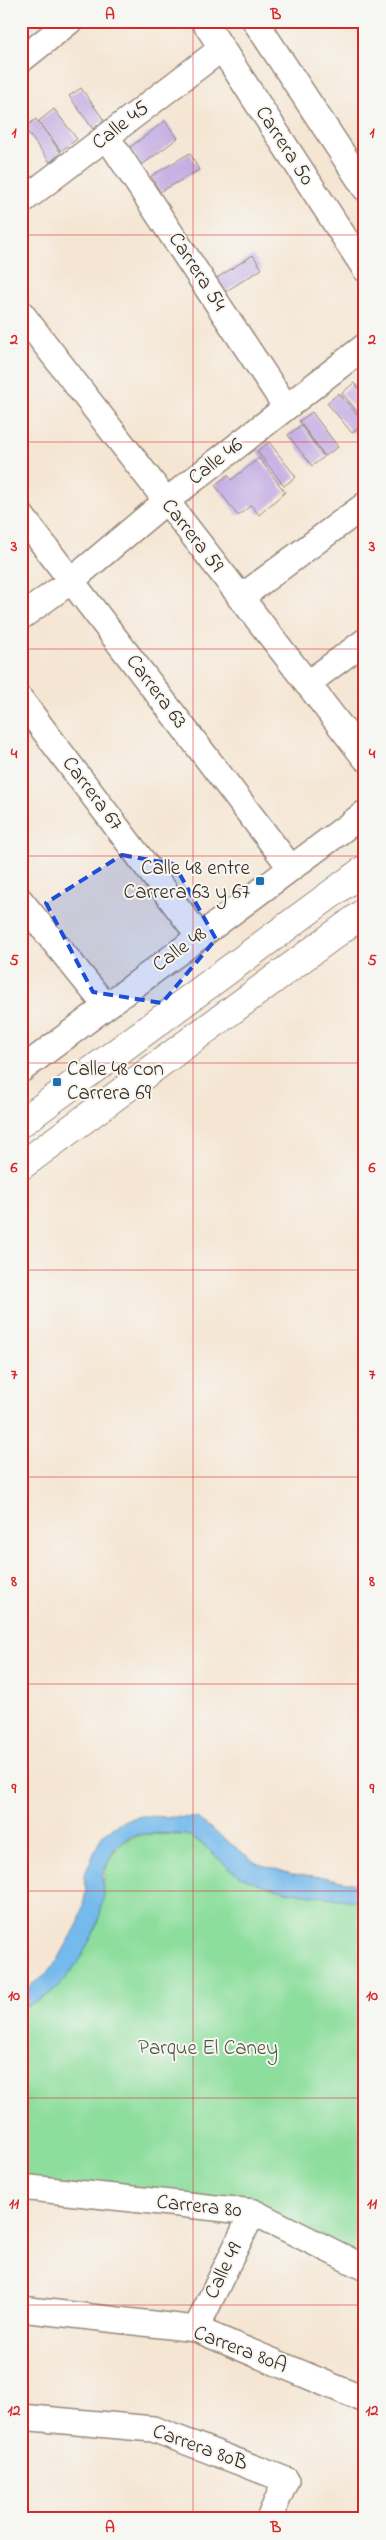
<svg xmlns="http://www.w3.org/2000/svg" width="386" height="2540" font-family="'Indie Flower',sans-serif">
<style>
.green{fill:#8dde9d;stroke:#64845e}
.water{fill:#75baec;stroke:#587285}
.building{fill:#c3ade3}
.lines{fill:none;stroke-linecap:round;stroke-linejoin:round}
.minor-casing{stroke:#988879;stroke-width:28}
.major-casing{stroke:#988879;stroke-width:30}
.minor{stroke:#fff;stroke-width:25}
.major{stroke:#fff;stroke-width:28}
.marked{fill:#1d4ed8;fill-opacity:0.2;stroke:#1d4ed8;stroke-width:4;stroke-dasharray:10 6;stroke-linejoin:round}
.grid{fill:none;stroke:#d62828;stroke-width:1;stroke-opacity:0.55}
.poi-dot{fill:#1f6fb2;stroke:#f6f6f2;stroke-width:2}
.labels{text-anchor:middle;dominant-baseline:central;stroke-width:4;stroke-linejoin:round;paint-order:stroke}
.street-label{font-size:21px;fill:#3b2a1e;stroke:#f6f6f2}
.poi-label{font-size:21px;fill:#3b2a1e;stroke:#f6f6f2;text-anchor:end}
.park-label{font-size:21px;fill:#50573e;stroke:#f6f6f2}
.neatline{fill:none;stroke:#d62828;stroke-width:2}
.grid-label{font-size:16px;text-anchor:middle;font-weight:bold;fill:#d62828}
</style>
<rect width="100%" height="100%" fill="#f6f6f2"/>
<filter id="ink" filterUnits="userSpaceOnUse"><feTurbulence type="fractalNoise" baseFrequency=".02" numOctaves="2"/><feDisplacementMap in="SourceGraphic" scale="10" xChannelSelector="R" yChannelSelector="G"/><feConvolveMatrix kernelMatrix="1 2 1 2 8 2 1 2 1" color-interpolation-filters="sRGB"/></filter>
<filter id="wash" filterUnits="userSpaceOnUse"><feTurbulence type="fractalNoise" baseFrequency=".0096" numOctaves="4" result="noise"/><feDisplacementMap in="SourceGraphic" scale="20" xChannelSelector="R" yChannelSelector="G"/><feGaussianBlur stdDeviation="1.12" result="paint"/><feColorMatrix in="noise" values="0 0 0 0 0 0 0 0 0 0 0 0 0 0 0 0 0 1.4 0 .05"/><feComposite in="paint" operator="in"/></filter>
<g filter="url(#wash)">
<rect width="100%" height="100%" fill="#f5e6d4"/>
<!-- green -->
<path class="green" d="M144,1834L190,1835L248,1879L289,1892L321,1894L365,1903V2268L253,2212L21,2187V2007C53,2001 70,1973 85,1947C89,1940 94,1934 96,1927C108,1889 94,1845 144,1834Z"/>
<!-- water -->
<g class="water">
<polygon points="353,21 365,21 365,39"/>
<path d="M142,1816L197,1818L256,1863L292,1874L324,1877L365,1886V1903C327,1896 285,1894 249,1880C227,1871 212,1849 192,1837C184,1832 141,1833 132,1836C127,1838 119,1844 116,1847C111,1854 103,1870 102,1879C102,1884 104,1889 104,1894C100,1935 64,1999 21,2007V1989L27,1988L47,1973L59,1958L79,1922L86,1892L84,1876L102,1835L125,1820Z"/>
</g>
<g id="blocks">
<!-- building -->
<g class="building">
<polygon points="81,88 104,120 93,129 69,96"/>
<polygon points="54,109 77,139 61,151 39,121"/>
<polygon points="36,119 61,153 50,162 24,128"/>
<polygon points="165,121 178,138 142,165 129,148"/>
<polygon points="190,153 199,170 160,192 151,176"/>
<polygon points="253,255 262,269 223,293 215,279"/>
<polygon points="354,383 365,396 365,421 342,393"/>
<polygon points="339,393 364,423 352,433 327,403"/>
<polygon points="312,412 338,447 325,456 299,421"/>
<polygon points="301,425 324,457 312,466 288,435"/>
<polygon points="269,442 296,477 284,486 257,451"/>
<polygon points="259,458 285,492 259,515 251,505 238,516 215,485 228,475 231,480"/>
</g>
</g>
</g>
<g filter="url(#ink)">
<use href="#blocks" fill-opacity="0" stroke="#988879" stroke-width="1"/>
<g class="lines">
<!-- minor casing -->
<g class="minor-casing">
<g id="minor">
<polyline points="204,21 365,269"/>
<polyline points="255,21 365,188"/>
<polyline points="21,60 70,21"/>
<polyline points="107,137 286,407"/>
<polyline points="21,202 221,49"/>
<polyline points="21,313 365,758"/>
<polyline points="21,515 291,868"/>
<polyline points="240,598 365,505"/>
<polyline points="21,617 71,581 165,502 365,346"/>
<polyline points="307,684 365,641"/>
<polyline points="21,700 199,936"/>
<polyline points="21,901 105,1005"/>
<polyline points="21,1070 365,813"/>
<polyline points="21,2187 253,2212 365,2268"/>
<polyline points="21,2309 196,2329 365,2400"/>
<polyline points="196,2329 253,2212"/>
<polyline points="21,2417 153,2429 286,2480 269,2519"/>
</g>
</g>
<!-- major casing -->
<g class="major-casing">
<g id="major">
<polyline points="21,1123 365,869"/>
<polyline points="21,1166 365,912"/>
</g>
</g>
<!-- minor -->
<use href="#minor" class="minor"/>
<!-- major -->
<use href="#major" class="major"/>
</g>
</g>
<!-- marked area -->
<path class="marked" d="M122,855L174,864L216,939L162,1003L93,992L46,903Z"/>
<!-- grid -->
<path class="grid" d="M193,21V2519M21,235H365M21,442H365M21,649H365M21,856H365M21,1063H365M21,1270H365M21,1477H365M21,1684H365M21,1891H365M21,2098H365M21,2305H365"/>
<!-- markers -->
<g class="poi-dot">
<rect x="255" y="876" width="10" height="10" rx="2.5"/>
<rect x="52" y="1077" width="10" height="10" rx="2.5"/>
</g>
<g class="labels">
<!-- street labels -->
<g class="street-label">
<text transform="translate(121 126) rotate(-38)">Calle 45</text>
<text transform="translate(284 146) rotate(57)">Carrera 50</text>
<text transform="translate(197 272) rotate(57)">Carrera 54</text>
<text transform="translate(216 462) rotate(-38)">Calle 46</text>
<text transform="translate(192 536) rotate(52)">Carrera 59</text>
<text transform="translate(156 692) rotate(53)">Carrera 63</text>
<text transform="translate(92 794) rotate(53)">Carrera 67</text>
<text transform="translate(180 950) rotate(-36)">Calle 48</text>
<text transform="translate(199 2207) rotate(6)">Carrera 80</text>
<text transform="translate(224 2271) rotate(-64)">Calle 49</text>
<text transform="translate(240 2350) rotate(21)">Carrera 80A</text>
<text transform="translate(200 2448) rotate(20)">Carrera 80B</text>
</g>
<!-- poi labels -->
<g class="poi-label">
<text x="250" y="869">Calle 48 entre<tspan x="250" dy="24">Carrera 63 y 67</tspan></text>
<text x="67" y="1070" text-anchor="start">Calle 48 con<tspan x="67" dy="24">Carrera 69</tspan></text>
</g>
<!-- park labels -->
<g class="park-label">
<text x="208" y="2049">Parque El Caney</text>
</g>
</g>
<!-- margin -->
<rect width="386" height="2540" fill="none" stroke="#f6f6f2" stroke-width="55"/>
<rect x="28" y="28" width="330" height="2484" class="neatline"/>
<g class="grid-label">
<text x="110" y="19">A</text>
<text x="276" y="19">B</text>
<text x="14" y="137">1</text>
<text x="372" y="137">1</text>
<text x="14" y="344">2</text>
<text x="372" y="344">2</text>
<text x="14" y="551">3</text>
<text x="372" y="551">3</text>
<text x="14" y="758">4</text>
<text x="372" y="758">4</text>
<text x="14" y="965">5</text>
<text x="372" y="965">5</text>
<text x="14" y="1172">6</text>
<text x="372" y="1172">6</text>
<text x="14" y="1379">7</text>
<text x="372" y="1379">7</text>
<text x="14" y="1586">8</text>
<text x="372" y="1586">8</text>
<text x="14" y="1793">9</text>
<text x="372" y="1793">9</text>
<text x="14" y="2000">10</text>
<text x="372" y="2000">10</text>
<text x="14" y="2208">11</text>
<text x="372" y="2208">11</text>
<text x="14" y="2415">12</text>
<text x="372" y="2415">12</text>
<text x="110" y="2532">A</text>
<text x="276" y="2532">B</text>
</g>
</svg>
